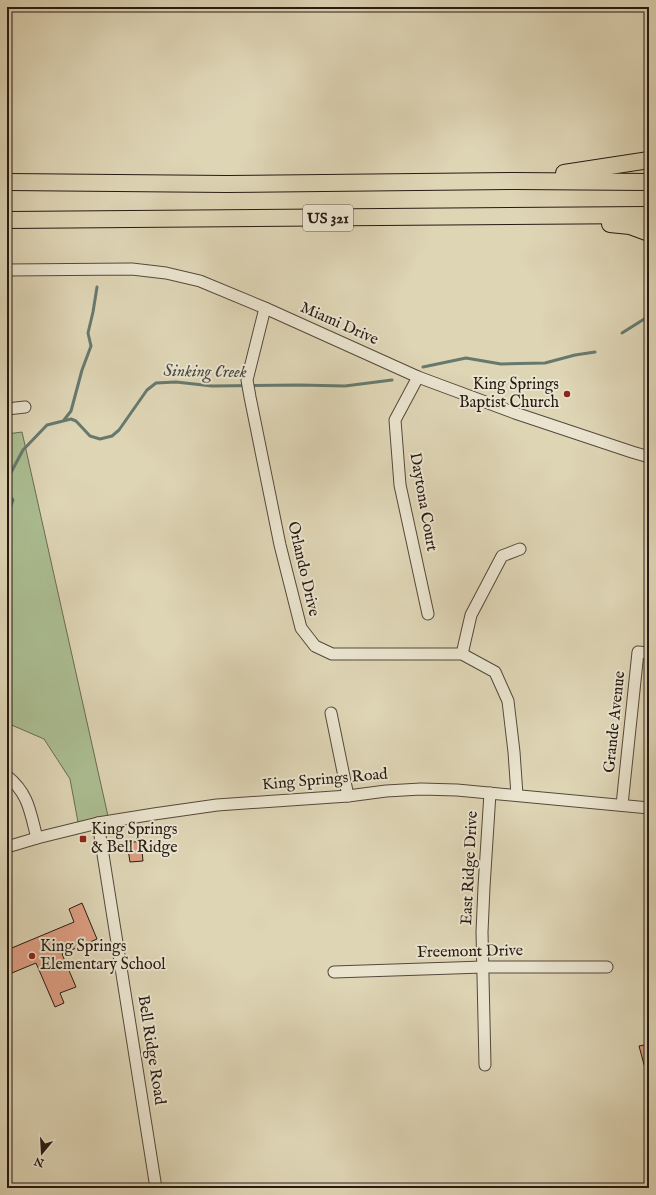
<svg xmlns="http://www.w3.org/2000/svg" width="656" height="1195" font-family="'IM FELL English',serif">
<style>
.green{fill:#abbe92;stroke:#686c52}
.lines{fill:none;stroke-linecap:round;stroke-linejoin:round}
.stream{stroke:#67796e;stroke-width:3}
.building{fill:#df9f84;stroke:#261a13}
.minor-casing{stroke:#54493c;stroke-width:13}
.highway-casing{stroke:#261a13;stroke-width:18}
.minor{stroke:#eae4cf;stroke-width:11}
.highway{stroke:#ded5b5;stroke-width:16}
.poi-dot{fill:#8f2418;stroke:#eae4cf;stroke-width:1.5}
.labels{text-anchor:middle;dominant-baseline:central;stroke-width:4;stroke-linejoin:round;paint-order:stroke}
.shield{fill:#eae4cf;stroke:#61574b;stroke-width:1}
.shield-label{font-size:15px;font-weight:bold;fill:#261a13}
.street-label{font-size:16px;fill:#261a13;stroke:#eae4cf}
.poi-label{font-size:16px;fill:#261a13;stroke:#eae4cf;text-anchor:start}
.water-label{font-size:17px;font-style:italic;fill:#474a41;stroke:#eae4cf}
</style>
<rect width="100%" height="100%" fill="#ded5b5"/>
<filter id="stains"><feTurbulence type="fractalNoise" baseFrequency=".005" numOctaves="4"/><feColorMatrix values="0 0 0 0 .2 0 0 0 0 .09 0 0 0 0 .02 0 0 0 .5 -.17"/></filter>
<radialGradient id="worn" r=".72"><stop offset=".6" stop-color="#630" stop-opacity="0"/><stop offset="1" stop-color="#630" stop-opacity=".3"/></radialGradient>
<!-- green -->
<polygon class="green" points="22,432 108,816 78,822 70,779 44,739 7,723 7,434"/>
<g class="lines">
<!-- stream -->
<g class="stream">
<polyline points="622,333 649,316"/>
<polyline points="423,367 466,358 501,364 545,363 575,355 595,352"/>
<polyline points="64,420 71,411 82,370 91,346 88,333 93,312 97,287"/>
<polyline points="7,480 23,450 47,425 71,419 76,421 90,436 100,439 112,436 119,430 147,390 156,383 176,382 212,386 299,385 345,386 392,380"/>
<polyline points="7,493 13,500 7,516"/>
</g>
</g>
<!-- building -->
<g class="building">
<polygon points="141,841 143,861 130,862 127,843"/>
<polygon points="82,903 97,939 62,954 76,987 60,993 64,1003 55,1007 36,963 7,975 7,950 74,922 69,909"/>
<polygon points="649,1044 649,1072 646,1072 639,1046"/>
</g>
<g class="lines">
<!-- minor casing -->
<g class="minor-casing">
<g id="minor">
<polyline points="7,270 132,269 166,273 200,281 265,308 418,377 515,413 632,452 649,457"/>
<polyline points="265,308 247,380 250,397 280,545 301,628 315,646 332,654 462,654 495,672 508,701 514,752 517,795"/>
<polyline points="418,377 395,420 400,485 428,614"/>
<polyline points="7,409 25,407"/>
<polyline points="462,654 471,615 502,556 520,549"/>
<polyline points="331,713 348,796"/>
<path d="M7,776C29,794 30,812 37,838"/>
<polyline points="622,805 638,652 649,653"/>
<polyline points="98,823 156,1188"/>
<polyline points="7,847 37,838 98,823 154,814 217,805 348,796 386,791 421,789 457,790 649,808"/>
<polyline points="334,972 483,967 607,967"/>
<polyline points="485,1065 482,932 484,887 490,793"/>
</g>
</g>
<!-- highway casing -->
<g class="highway-casing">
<g id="highway">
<polyline points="564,173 649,160"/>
<polyline points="7,182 227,184 515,181 649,182"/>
<polyline points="7,220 649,215"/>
<polyline points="610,224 630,226 649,233"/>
</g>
</g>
<!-- minor -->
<use href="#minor" class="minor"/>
<!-- highway -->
<use href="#highway" class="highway"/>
</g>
<!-- markers -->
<g class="poi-dot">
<circle cx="567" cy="394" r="4"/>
<rect x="79" y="835" width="8" height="8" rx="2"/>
<circle cx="32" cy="956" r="4"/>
</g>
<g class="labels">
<!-- shield labels -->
<rect class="shield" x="303" y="205" width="50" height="26" rx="3"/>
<g class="shield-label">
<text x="328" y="218">US 321</text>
</g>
<!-- street labels -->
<g class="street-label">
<text transform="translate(339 324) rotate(24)">Miami Drive</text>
<text transform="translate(423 502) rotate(80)">Daytona Court</text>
<text transform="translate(303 569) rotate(77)">Orlando Drive</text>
<text transform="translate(615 722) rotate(-84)">Grande Avenue</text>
<text transform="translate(325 780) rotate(-5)">King Springs Road</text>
<text transform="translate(470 868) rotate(-87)">East Ridge Drive</text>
<text transform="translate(470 952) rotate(-1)">Freemont Drive</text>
<text transform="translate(151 1050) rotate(81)">Bell Ridge Road</text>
</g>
<!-- poi labels -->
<g class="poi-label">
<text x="559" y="385" text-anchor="end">King Springs<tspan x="559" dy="18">Baptist Church</tspan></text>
<text x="91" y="830">King Springs<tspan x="91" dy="18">&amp; Bell Ridge</tspan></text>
<text x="40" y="947">King Springs<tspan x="40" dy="18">Elementary School</tspan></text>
</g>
<!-- water labels -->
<g class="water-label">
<text transform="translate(205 372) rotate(1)">Sinking Creek</text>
</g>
</g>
<!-- margin -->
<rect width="656" height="1195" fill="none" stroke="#ded5b5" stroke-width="24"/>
<rect x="8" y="8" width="640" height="1179" fill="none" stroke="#261a13" stroke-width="2"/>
<rect x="12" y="12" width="632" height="1171" fill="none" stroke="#261a13"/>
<!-- north arrow -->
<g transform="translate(42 1153) rotate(198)" stroke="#eae4cf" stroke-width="3" paint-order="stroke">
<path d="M0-3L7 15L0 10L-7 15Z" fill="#261a13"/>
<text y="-6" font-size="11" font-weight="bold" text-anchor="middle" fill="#261a13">N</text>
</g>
<rect width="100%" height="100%" filter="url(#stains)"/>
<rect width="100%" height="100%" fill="url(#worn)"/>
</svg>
